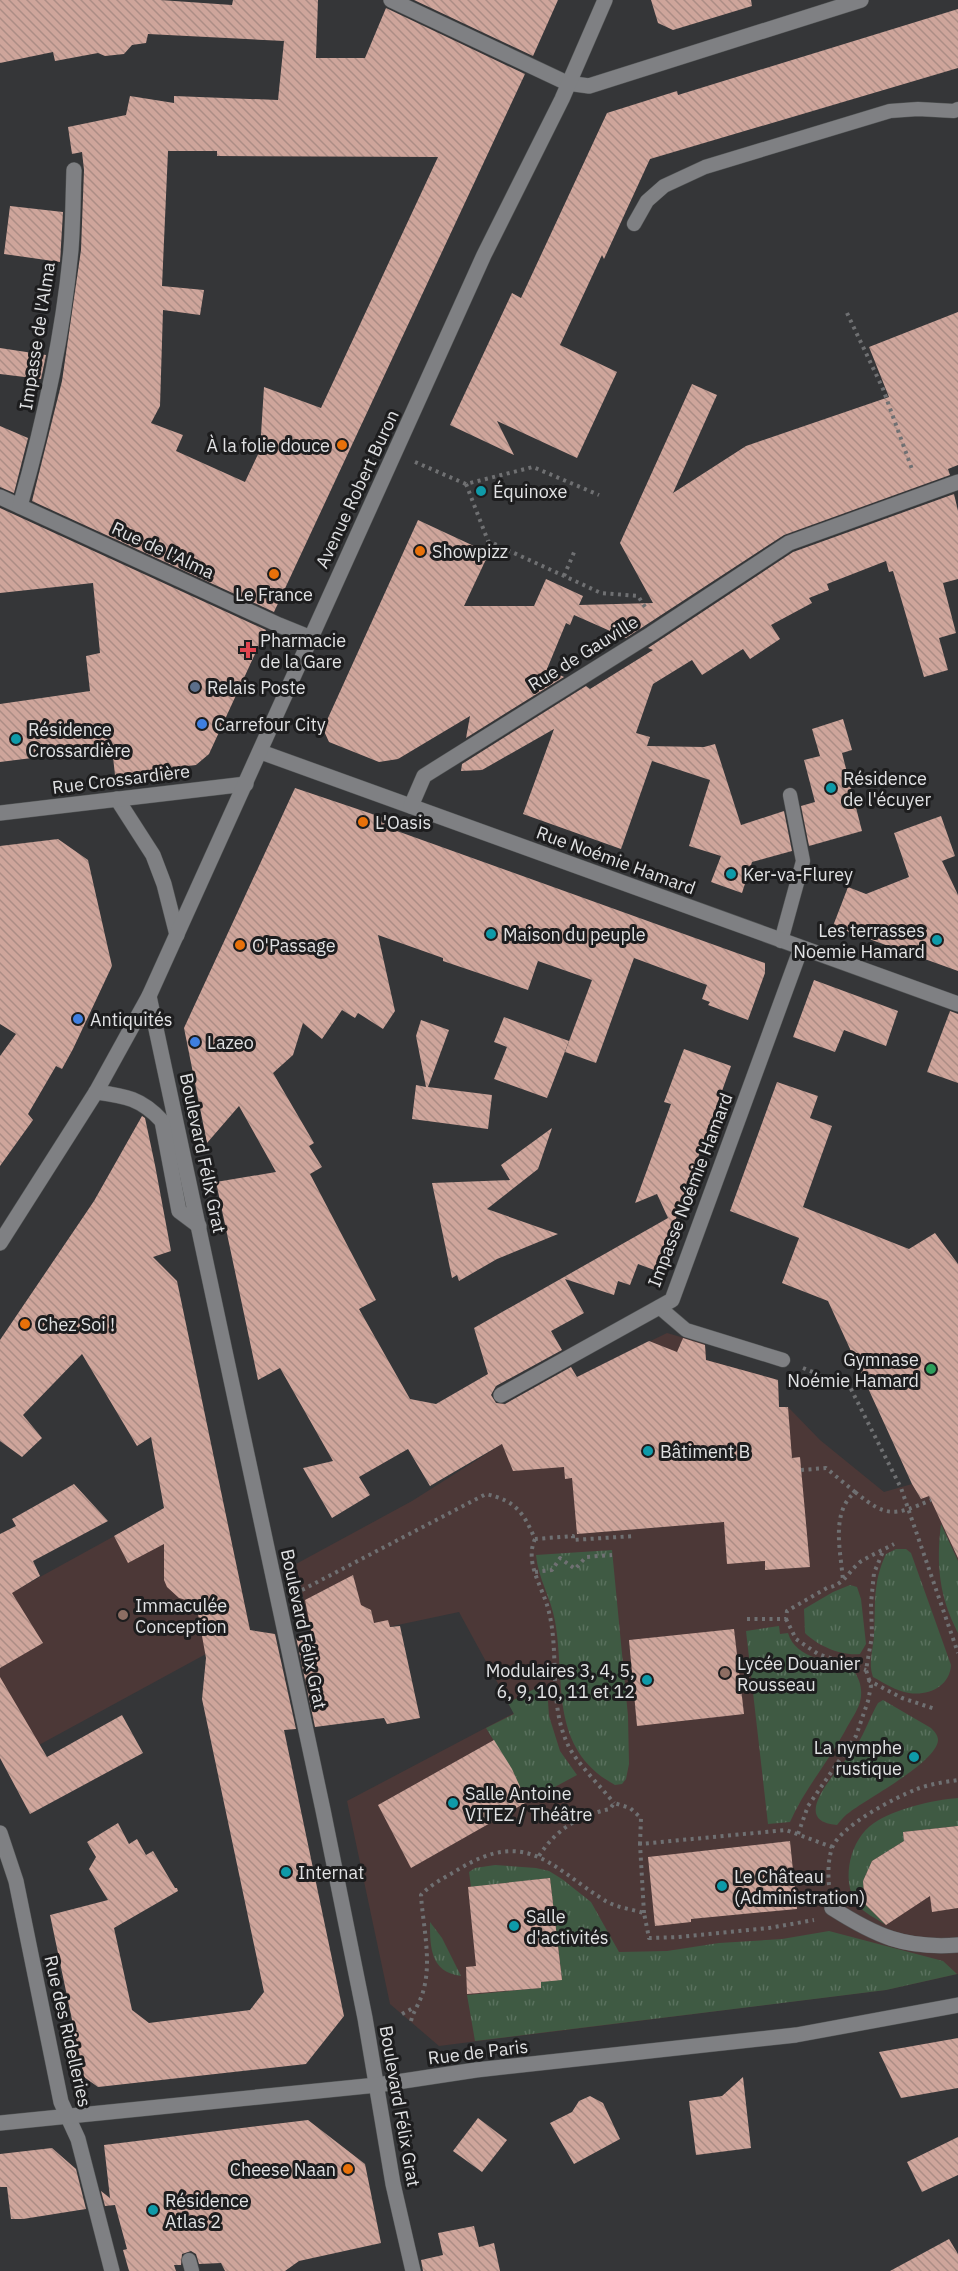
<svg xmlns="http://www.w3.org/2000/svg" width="958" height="2271" font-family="'IBM Plex Sans',sans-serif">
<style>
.education{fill:#4c3837}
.grass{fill:url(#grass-tufts)}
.building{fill:url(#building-back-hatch);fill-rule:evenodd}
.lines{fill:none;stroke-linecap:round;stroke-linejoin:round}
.lane-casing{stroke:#535556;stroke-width:15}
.street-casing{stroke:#535556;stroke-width:16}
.secondary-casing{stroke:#535556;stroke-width:16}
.path{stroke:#6f7072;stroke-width:4;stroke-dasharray:3 4.5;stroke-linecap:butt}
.lane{stroke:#7f8083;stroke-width:14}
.street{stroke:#7f8083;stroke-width:15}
.secondary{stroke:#7f8083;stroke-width:15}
.food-dot{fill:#e8710a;stroke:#1d1d1e;stroke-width:2}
.culture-dot{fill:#0f9aa8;stroke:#1d1d1e;stroke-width:2}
.health-dot{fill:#e0444e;stroke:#1d1d1e;stroke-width:2}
.service-dot{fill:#5c6f8a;stroke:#1d1d1e;stroke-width:2}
.shop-dot{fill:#3f7fe0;stroke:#1d1d1e;stroke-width:2}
.leisure-dot{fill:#2e9e5b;stroke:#1d1d1e;stroke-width:2}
.education-dot{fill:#8d6e63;stroke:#1d1d1e;stroke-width:2}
.labels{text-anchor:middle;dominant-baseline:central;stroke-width:6;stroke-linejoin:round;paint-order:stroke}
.street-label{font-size:18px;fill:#e1e2e4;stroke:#1d1d1e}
.poi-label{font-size:18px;fill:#e1e2e4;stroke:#1d1d1e;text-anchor:start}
</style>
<defs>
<pattern id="grass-tufts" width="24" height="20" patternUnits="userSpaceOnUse" patternTransform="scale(1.5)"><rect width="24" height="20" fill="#3f5a43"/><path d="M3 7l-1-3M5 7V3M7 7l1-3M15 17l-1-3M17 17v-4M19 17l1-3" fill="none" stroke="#5a715e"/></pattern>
<pattern id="building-back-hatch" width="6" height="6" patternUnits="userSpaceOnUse" patternTransform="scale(1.5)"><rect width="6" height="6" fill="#cea59b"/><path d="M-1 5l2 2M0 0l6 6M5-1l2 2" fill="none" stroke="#ac8d85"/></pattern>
</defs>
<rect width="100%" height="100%" fill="#353638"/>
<!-- education -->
<g class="education">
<polygon points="667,1333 705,1344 706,1360 778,1380 779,1407 788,1407 820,1440 884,1492 912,1484 921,1499 958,1483 958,1974 886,1990 439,2046 390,2004 347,1801 514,1713 459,1612 313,1643 296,1564 412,1501 502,1444 493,1418"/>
<polygon points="218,1479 250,1630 4,1764 0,1758 0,1599"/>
</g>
<!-- grass -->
<g class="grass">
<path d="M941,1524L958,1561V1633C939,1597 936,1564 941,1524Z"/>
<path d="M896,1549H906L911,1553L951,1665C950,1686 929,1696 909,1693C896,1691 884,1683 873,1677C868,1663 873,1650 874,1636C876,1604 872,1584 886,1554Z"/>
<path d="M612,1550L628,1716L629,1764L626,1779L622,1784L615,1785C548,1748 566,1683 555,1621C551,1598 538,1578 536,1555Z"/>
<path d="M850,1585L857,1587L861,1599L866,1644L860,1654C841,1656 818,1646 805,1633L804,1609L833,1592Z"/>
<path d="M779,1626L780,1634L788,1633C796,1660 831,1660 854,1671C860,1680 863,1690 860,1702C857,1712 850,1721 845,1731C828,1762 804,1790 790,1822L768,1824L746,1631Z"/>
<polygon points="538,1687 547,1687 549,1716 560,1751 577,1775 527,1802 513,1772 486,1728 514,1714 508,1703"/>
<path d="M883,1700L931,1728C934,1731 938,1735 938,1740C937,1762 868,1798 850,1812C845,1815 841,1820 837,1825C784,1821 845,1764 857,1745C865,1732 870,1717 878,1703Z"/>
<path d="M958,1798V1826L903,1832L904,1841L872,1861L863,1881L865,1904L886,1925C877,1919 862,1912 856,1903C841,1879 850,1839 874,1823C894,1809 933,1800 958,1798Z"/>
<polygon points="495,1865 536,1868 549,1871 562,1879 591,1902 619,1952 667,1951 719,1943 782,1939 829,1931 943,1961 957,1974 886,1990 475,2041 467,1995 540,1988 541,1982 562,1979 550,1878 471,1887 469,1872 475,1868"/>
<path d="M430,1922L442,1938L461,1976C430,1972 430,1947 430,1922Z"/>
</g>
<!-- building -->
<g class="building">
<path d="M0,0H160L232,5L233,0H318L316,58H365L386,8L525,74L274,612L32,501L62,381L81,250L84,170L82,152L72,154L68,127L126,115L130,96L174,103V96L278,100L284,41L148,34L146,43L132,45L124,54L105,56L98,53L55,61L53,52L0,63ZM168,151H217V156L438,157L321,408L264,387L260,450L245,482L176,451L183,435L151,423L160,406L163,310L200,315L204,290L162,286Z"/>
<polygon points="414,0 558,0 533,56"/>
<polygon points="651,0 751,0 752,6 673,30 658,23"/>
<polygon points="958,9 958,68 650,159 604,259 602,255 560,345 617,372 577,458 497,421 514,455 450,425 512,293 521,298 607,113 677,91 678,95"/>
<polygon points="10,206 63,212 60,262 4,254"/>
<polygon points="958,312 958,465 948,469 950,475 784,535 626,638 574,615 570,625 566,623 547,669 564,677 466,738 470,716 398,759 379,762 329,742 323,729 418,520 489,553 464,606 534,606 546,579 583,596 579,605 653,603 620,543 692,384 717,395 673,493 746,446 889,397 869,347"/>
<polygon points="0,348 46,355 41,379 0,374"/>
<polygon points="0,426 28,438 14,493 0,487"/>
<polygon points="954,494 958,511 958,579 943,583 956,633 939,638 948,670 924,677 893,571 889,572 886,561 827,584 829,590 809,598 812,603 771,625 780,639 750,659 743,649 702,675 692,660 653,684 636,733 650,737 647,746 704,747 715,744 741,825 784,811 792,851 752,862 742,893 711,882 721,856 689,846 710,780 652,761 621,849 523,814 554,729 482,770 461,771 462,764 586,686 590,689 653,650 648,648 793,552"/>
<polygon points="0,508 266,630 209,754 196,765 115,775 112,748 0,762 0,704 90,691 86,656 100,653 93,583 0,593"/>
<polygon points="843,719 852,750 842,753 862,831 809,846 801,806 815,802 804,760 820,756 812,729"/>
<polygon points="295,788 387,819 383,826 765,963 765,973 748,1020 708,1005 710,1002 702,999 707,985 634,958 596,1063 565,1052 592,980 538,961 528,990 443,961 443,958 378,935 395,1011 383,1029 358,1013 355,1018 342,1010 322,1039 303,1023 293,1055 273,1073 314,1143 309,1146 322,1167 310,1174 376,1300 359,1309 410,1399 436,1404 488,1374 474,1328 668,1218 657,1194 635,1203 671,1104 664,1102 684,1049 731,1066 657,1271 638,1264 630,1285 618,1281 614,1295 565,1279 584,1313 551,1331 562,1350 496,1386 491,1395 496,1403 505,1404 571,1367 577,1377 649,1341 677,1352 683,1338 705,1345 706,1360 778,1380 779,1407 788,1407 792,1458 800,1457 810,1567 765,1570 765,1561 727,1564 724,1522 577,1534 572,1478 565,1479 564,1467 513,1471 502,1444 430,1486 408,1449 359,1477 370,1495 332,1518 303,1468 333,1461 280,1368 258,1380 216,1182 276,1172 239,1106 207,1143 184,1028"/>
<polygon points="941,816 955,856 942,861 958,895 958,971 833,926 848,887 866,894 909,877 894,833"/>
<polygon points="58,839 88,860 112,966 73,1049 62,1069 56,1066 28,1114 33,1120 0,1166 0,1056 16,1034 0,1024 0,846"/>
<polygon points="814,980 898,1011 886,1046 844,1030 835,1052 793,1037"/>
<polygon points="950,1011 958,1014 958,1083 927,1072"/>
<polygon points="504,1017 569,1041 547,1098 494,1079 507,1047 494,1042"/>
<polygon points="421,1020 449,1030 428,1087 492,1095 488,1129 412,1119 416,1085 426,1087 416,1036"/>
<polygon points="777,1082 818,1096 810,1118 832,1126 803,1207 909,1249 935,1233 958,1264 958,1558 929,1496 921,1499 912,1484 828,1301 782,1283 799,1238 730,1211"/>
<polygon points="142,1116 145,1118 155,1165 171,1251 153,1257 177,1281 250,1630 275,1634 296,1729 284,1730 344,2016 306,2064 98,2087 84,2077 50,1915 108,1900 89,1869 96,1857 87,1842 118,1823 129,1844 137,1839 146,1855 153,1851 175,1888 177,1888 178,1891 114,1928 132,2010 149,2023 250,2010 264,1992 202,1699 206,1658 196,1603 179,1598 167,1587 164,1580 164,1544 128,1563 114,1536 164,1508 151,1437 137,1446 82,1354 23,1415 42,1438 22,1457 0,1441 0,1340 94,1201"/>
<polygon points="552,1128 538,1169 487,1209 558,1234 497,1259 459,1281 457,1275 452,1278 432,1183 510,1180 501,1165"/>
<polygon points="74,1484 108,1521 33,1561 40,1576 12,1593 43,1643 0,1668 0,1534 16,1526 12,1519"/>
<polygon points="353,1575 361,1605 371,1610 374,1623 388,1620 390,1627 400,1626 420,1718 387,1724 384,1718 315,1727 296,1637 313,1640 305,1600"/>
<polygon points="734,1629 744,1714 637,1726 629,1640"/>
<polygon points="0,1677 47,1757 122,1715 143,1753 30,1814 0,1758"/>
<polygon points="494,1740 512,1769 527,1802 411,1868 378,1805"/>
<polygon points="958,1826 958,1908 932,1912 930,1896 886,1925 865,1904 863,1881 872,1861 904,1841 903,1832"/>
<polygon points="790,1841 797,1909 691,1919 691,1922 655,1926 648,1857"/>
<polygon points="550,1878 562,1980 541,1982 541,1988 467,1994 466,1967 476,1966 468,1887"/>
<polygon points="958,2038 958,2088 901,2098 879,2052"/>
<polygon points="743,2077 751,2148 696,2155 689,2101 722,2096"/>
<polygon points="590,2096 603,2103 620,2139 574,2164 550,2123 572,2112 579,2101"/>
<polygon points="478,2118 507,2140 482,2172 453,2151"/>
<polygon points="308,2120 365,2164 381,2243 299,2261 285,2271 225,2271 221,2263 199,2264 196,2254 191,2251 182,2254 181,2265 174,2265 176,2271 129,2271 123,2250 127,2249 115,2205 105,2206 101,2191 110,2198 104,2145"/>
<polygon points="958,2137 958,2175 922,2192 907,2162"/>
<polygon points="52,2148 76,2169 86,2209 23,2219 11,2219 7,2187 0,2187 0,2154"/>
<polygon points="474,2226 479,2247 494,2243 500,2271 423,2271 421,2260 443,2255 438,2233"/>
<polygon points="949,2239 958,2254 958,2271 890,2271"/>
</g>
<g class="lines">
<!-- lane casing -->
<g class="lane-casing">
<g id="lane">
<polyline points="634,224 647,201 664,186 705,167 890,111 918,109 954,111 958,109"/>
<polyline points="781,941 803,861 790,795"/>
<polyline points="659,1307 686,1330 783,1360"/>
<polyline points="189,2260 192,2271"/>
</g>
</g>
<!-- street casing -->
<g class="street-casing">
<g id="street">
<polyline points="391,0 567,83"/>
<polyline points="0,497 279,625 311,638"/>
<path d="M20,506C44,422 63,336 71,249C73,223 73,196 74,170"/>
<polyline points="261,752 958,1004"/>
<polyline points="411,806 424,776 651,634 789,543 958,482"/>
<polyline points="501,1395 672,1300 801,948"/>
<polyline points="0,1833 16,1881 61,2102 78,2139 112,2271"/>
<path d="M832,1908C876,1936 905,1949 958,1945"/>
</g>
</g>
<!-- secondary casing -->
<g class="secondary-casing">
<g id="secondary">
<polyline points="567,83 589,86 861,0"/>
<polyline points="117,799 153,855 164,884 177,935"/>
<polyline points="0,813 246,784"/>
<polyline points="149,996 323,1810 365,2018 393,2184 413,2271"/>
<path d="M96,1092C125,1096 141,1098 162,1121L179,1211L199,1226"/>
<polyline points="0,1243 96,1092 149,996 484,255 562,99 605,0"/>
<polyline points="0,2123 377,2085 476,2070 796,2035 958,2005"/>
</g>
</g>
<!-- path -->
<g class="path">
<polyline points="847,313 883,389 913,472"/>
<polyline points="415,462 466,484 533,467 599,495"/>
<polyline points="466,484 488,541 601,593 638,596 647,610"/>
<polyline points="564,576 575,550"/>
<polyline points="803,1368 850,1387 901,1488 958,1653"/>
<path d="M801,1470L826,1468L855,1492C830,1513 841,1552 843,1581"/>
<path d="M855,1492C887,1518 894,1516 931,1500"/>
<path d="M535,1539C525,1561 540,1583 547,1605C561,1650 547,1701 568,1745C575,1761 602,1788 614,1803"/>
<polyline points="535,1572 552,1570 560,1558 575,1569 586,1557 612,1555"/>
<path d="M302,1590L486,1494C516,1501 523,1512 535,1539L573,1536V1540L634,1536"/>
<path d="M747,1619H786L787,1611L827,1588C844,1585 848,1572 860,1562C871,1555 883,1550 894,1544"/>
<polyline points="786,1619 796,1639 818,1654 866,1670"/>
<polyline points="868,1680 902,1698 935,1709"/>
<polyline points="798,1834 808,1806 856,1736 868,1701 871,1686 866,1670 872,1636 871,1603 874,1573 884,1549"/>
<path d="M539,1856C556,1829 580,1815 610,1809L614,1803L630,1808L641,1818L640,1844"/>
<path d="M829,1885C828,1873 828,1860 832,1848C840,1826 896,1797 917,1789C930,1784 945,1782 958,1780"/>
<polyline points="644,1913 640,1844 786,1830 832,1847"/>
<polyline points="402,2014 415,2007"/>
<path d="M411,2021C413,2013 417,2007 420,2000C434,1968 423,1928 421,1895C431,1884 446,1877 459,1869C527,1828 550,1866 604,1900C614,1907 631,1909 644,1913L649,1938L678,1937L769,1928L814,1920"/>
</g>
<!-- lane -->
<use href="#lane" class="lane"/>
<!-- street -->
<use href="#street" class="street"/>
<!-- secondary -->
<use href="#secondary" class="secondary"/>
</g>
<!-- markers -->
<g class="food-dot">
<circle cx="342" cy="445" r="6"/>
<circle cx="420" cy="551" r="6"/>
<circle cx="274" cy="574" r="6"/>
<circle cx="363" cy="822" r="6"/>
<circle cx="240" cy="945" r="6"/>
<circle cx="25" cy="1324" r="6"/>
<circle cx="348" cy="2169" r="6"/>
</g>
<g class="culture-dot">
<circle cx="481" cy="491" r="6"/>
<circle cx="16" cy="739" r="6"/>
<circle cx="831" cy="788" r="6"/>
<circle cx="731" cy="874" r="6"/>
<circle cx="491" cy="934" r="6"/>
<circle cx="937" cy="940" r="6"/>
<circle cx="648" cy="1451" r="6"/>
<circle cx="647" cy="1680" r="6"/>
<circle cx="914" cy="1757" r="6"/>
<circle cx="453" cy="1803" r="6"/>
<circle cx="286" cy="1872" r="6"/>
<circle cx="722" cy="1886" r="6"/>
<circle cx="514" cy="1926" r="6"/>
<circle cx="153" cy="2210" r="6"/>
</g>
<path class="health-dot" d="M245 641h6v6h6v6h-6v6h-6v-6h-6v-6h6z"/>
<circle class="service-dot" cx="195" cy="687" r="6"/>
<g class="shop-dot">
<circle cx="202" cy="724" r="6"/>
<circle cx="78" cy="1019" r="6"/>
<circle cx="195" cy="1042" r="6"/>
</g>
<circle class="leisure-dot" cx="931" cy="1369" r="6"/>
<g class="education-dot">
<circle cx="123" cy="1615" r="6"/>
<circle cx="725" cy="1673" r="6"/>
</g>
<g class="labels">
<!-- street labels -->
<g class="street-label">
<text transform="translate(37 336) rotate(-81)">Impasse de l'Alma</text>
<text transform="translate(357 489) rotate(-65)">Avenue Robert Buron</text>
<text transform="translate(163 550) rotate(25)">Rue de l'Alma</text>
<text transform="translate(583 653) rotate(-32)">Rue de Gauville</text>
<text transform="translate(121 779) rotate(-7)">Rue Crossardière</text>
<text transform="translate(616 860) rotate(20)">Rue Noémie Hamard</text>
<text transform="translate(203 1153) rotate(78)">Boulevard Félix Grat</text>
<text transform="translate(690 1190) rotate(-69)">Impasse Noémie Hamard</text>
<text transform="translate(304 1629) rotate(78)">Boulevard Félix Grat</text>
<text transform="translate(68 2031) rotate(77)">Rue des Ridelleries</text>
<text transform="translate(478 2052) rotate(-7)">Rue de Paris</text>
<text transform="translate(400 2106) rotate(80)">Boulevard Félix Grat</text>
</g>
<!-- poi labels -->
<g class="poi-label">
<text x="330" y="445" text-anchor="end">À la folie douce</text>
<text x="493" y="491">Équinoxe</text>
<text x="432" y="551">Showpizz</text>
<text x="274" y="594" text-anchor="middle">Le France</text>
<text x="260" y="640">Pharmacie<tspan x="260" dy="21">de la Gare</tspan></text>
<text x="207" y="687">Relais Poste</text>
<text x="214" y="724">Carrefour City</text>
<text x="28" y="729">Résidence<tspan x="28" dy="21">Crossardière</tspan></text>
<text x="843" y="778">Résidence<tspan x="843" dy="21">de l'écuyer</tspan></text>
<text x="375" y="822">L'Oasis</text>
<text x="743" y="874">Ker-va-Flurey</text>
<text x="925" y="930" text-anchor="end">Les terrasses<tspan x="925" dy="21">Noemie Hamard</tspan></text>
<text x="503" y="934">Maison du peuple</text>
<text x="252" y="945">O'Passage</text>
<text x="90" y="1019">Antiquités</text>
<text x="207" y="1042">Lazeo</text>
<text x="37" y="1324">Chez Soi !</text>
<text x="919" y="1359" text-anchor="end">Gymnase<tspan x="919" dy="21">Noémie Hamard</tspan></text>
<text x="660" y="1451">Bâtiment B</text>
<text x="135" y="1605">Immaculée<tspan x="135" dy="21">Conception</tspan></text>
<text x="737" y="1663">Lycée Douanier<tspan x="737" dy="21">Rousseau</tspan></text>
<text x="635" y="1670" text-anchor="end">Modulaires 3, 4, 5,<tspan x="635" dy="21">6, 9, 10, 11 et 12</tspan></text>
<text x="902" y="1747" text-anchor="end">La nymphe<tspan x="902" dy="21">rustique</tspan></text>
<text x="465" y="1793">Salle Antoine<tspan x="465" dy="21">VITEZ / Théâtre</tspan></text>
<text x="298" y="1872">Internat</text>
<text x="734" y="1876">Le Château<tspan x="734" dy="21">(Administration)</tspan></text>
<text x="526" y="1916">Salle<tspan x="526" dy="21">d'activités</tspan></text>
<text x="336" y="2169" text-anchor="end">Cheese Naan</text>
<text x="165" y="2200">Résidence<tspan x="165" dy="21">Atlas 2</tspan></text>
</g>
</g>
</svg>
